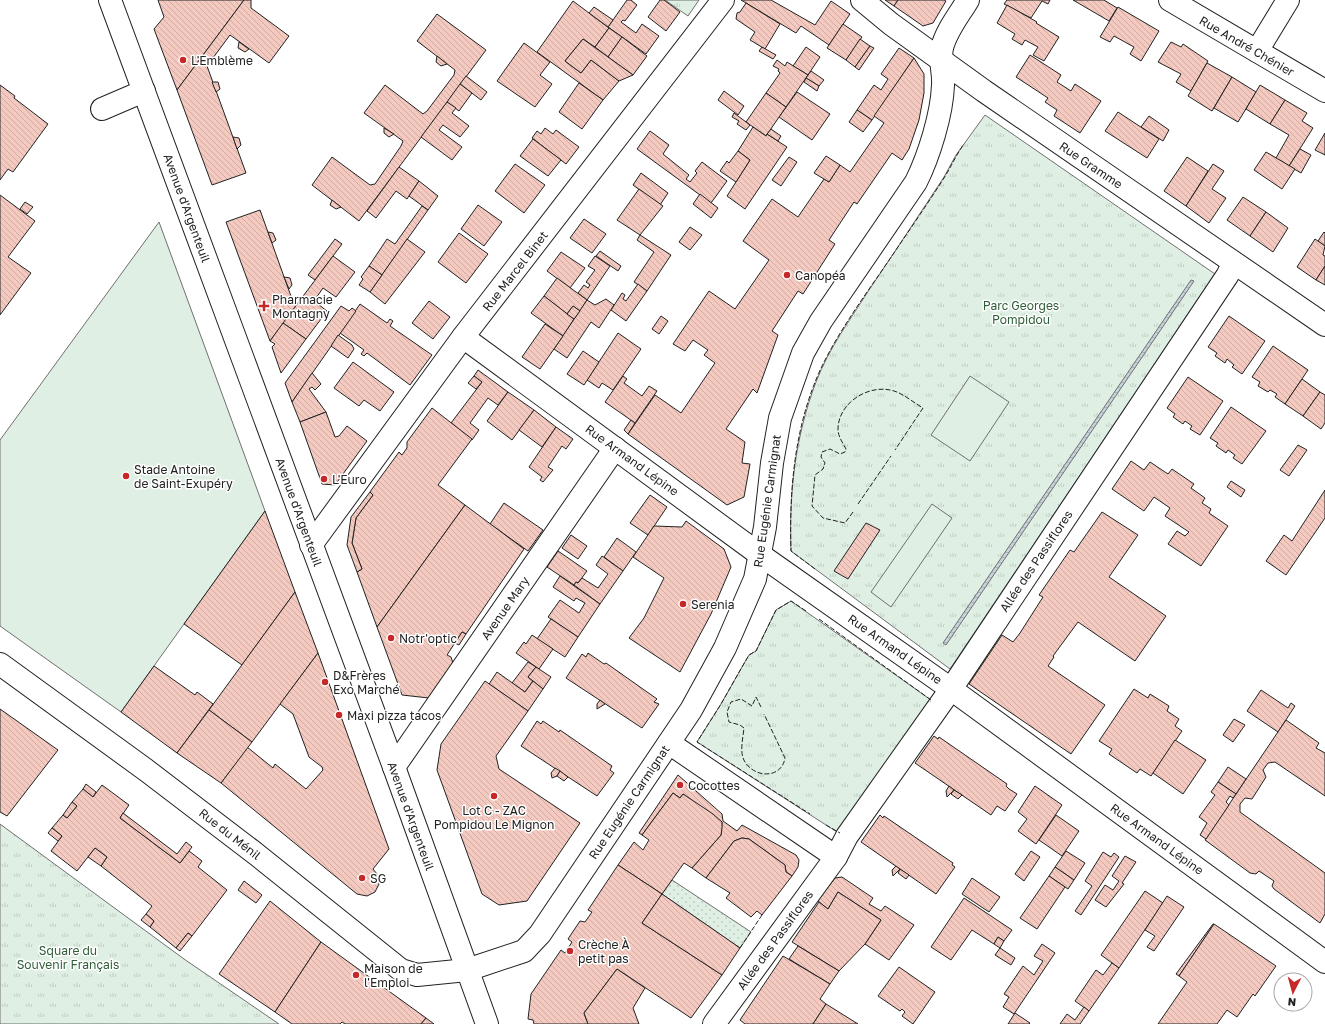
<svg xmlns="http://www.w3.org/2000/svg" width="1325" height="1024" font-family="'Golos Text',sans-serif">
<style>
.grass{fill:url(#grass-dots);stroke:#6f6f6f}
.park{fill:url(#park-tufts);stroke:#6f6f6f}
.pitch{fill:#e0efe3;stroke:#6f6f6f}
.water{fill:url(#water-rules);stroke:#6f6f6f}
.building{fill:url(#building-back-hatch);stroke:#222}
.lines{fill:none;stroke-linecap:round;stroke-linejoin:round}
.minor-casing{stroke:#222;stroke-width:24}
.major-casing{stroke:#222;stroke-width:24}
.minor{stroke:#fff;stroke-width:22}
.major{stroke:#fff;stroke-width:22}
.fence{stroke:#222;stroke-width:1;stroke-dasharray:5 2;stroke-linecap:butt}
.poi-dot{fill:#c62828;stroke:#fff;stroke-width:1.5}
.labels{text-anchor:middle;dominant-baseline:central;stroke-width:3;stroke-linejoin:round;paint-order:stroke}
.street-label{font-size:12px;fill:#222;stroke:#fff}
.poi-label{font-size:12px;fill:#222;stroke:#fff;text-anchor:start}
.park-label{font-size:12px;fill:#2f5e38;stroke:#fff}
</style>
<defs>
<pattern id="grass-dots" width="8" height="8" patternUnits="userSpaceOnUse"><rect width="8" height="8" fill="#e0efe3"/><path d="M2 2h.1M6 6h.1" fill="none" stroke="#c0cdc2" stroke-width="1.8" stroke-linecap="round"/></pattern>
<pattern id="park-tufts" width="24" height="20" patternUnits="userSpaceOnUse"><rect width="24" height="20" fill="#e0efe3"/><path d="M3 7l-1-3M5 7V3M7 7l1-3M15 17l-1-3M17 17v-4M19 17l1-3" fill="none" stroke="#c0cdc2"/></pattern>
<pattern id="water-rules" width="6" height="5" patternUnits="userSpaceOnUse"><rect width="6" height="5" fill="#c7d3dd"/><path d="M0 2.5h6" fill="none" stroke="#abb5bd"/></pattern>
<pattern id="building-back-hatch" width="6" height="6" patternUnits="userSpaceOnUse"><rect width="6" height="6" fill="#f3c9c0"/><path d="M-1 5l2 2M0 0l6 6M5-1l2 2" fill="none" stroke="#d0aca5"/></pattern>
</defs>
<rect width="100%" height="100%" fill="#fff"/>
<!-- grass -->
<polygon class="grass" points="672,880 751,932 740,948 662,894"/>
<!-- park -->
<g class="park">
<polygon points="665,0 699,0 688,16"/>
<path d="M985,115L1215,274L950,669L791,551C789,493 795,437 816,382C829,348 850,320 869,290C894,253 919,215 944,177L956,155Z"/>
<polygon points="791,601 931,700 840,834 697,742 721,704 742,667 749,655 756,651 776,610"/>
<polygon points="0,824 184,959 279,1024 0,1024"/>
</g>
<!-- pitch -->
<g class="pitch">
<polygon points="159,222 265,511 121,712 0,626 0,440"/>
<polygon points="970,376 1009,402 970,461 931,435"/>
<polygon points="932,504 952,518 891,607 871,592"/>
</g>
<!-- water -->
<polygon class="water" points="1191,280 1194,281 946,645 943,643"/>
<!-- building -->
<g class="building">
<polygon points="158,0 244,0 177,90 154,29 164,17"/>
<polygon points="244,0 251,0 251,8 289,36 269,63 230,35 207,66 246,173 212,185 177,90"/>
<polygon points="627,0 631,0 637,5 625,21 623,20 621,22 636,33 642,24 659,36 646,54 608,27"/>
<polygon points="660,0 664,0 680,12 666,31 648,17"/>
<polygon points="741,0 771,0 815,25 831,1 850,14 829,45 801,26 796,33"/>
<polygon points="885,0 898,0 894,6"/>
<polygon points="898,0 944,0 946,1 933,23 923,26 894,6"/>
<polygon points="1007,0 1050,0 1048,4 1042,1 1031,18 1004,4"/>
<polygon points="1073,0 1104,0 1117,8 1109,21"/>
<polygon points="573,1 609,28 595,47 583,39 565,61 581,73 591,60 619,81 603,100 537,52"/>
<polygon points="746,3 780,24 765,49 750,40 755,32 736,19 737,13 740,12"/>
<polygon points="1007,5 1037,22 1036,23 1059,37 1044,61 1033,55 1038,47 1025,40 1022,45 1012,39 1015,34 997,23"/>
<polygon points="594,7 613,20 608,27 589,13"/>
<polygon points="1118,7 1159,31 1141,61 1130,54 1134,47 1114,36 1110,42 1100,37"/>
<polygon points="437,14 486,50 359,221 312,185 332,157 370,185 375,184 401,146 403,141 364,113 385,85 423,114 427,111 454,75 455,70 417,41"/>
<polygon points="843,24 862,37 846,60 827,48"/>
<polygon points="609,28 622,37 608,57 595,47"/>
<polygon points="622,37 647,56 633,75 608,57"/>
<polygon points="583,39 633,75 619,81 591,60 581,73 565,61"/>
<polygon points="860,39 870,46 855,67 846,60"/>
<polygon points="239,42 249,49 245,52 238,48"/>
<polygon points="1171,42 1181,47 1183,44 1208,61 1191,91 1176,82 1181,74 1158,62"/>
<polygon points="524,43 550,62 540,75 552,84 535,107 497,81"/>
<polygon points="870,46 874,48 859,70 855,67"/>
<polygon points="762,47 776,55 773,59 759,51"/>
<polygon points="806,47 820,57 808,75 793,66"/>
<polygon points="899,48 914,58 872,120 857,110 874,85 881,90 888,79 881,74"/>
<polygon points="1030,55 1061,75 1057,82 1071,91 1075,84 1101,101 1080,133 1054,116 1057,110 1045,102 1048,98 1016,77"/>
<polygon points="437,56 447,64 441,66 436,62"/>
<polygon points="914,58 924,74 924,93 919,120 909,149 902,160 892,153 857,204 854,202 829,240 835,244 803,294 798,291 772,331 778,335 757,393 753,389 726,429 745,442 742,463 750,464 744,497 727,505 628,434 655,395 681,413 715,363 704,355 708,350 693,340 685,351 673,344 709,291 735,309 769,260 743,241 772,199 798,217 824,179 829,182 840,165 850,172 884,123 874,116"/>
<polygon points="777,60 785,66 787,62 808,75 786,107 766,93 780,73 778,71 779,69 773,66"/>
<polygon points="1207,63 1232,77 1212,111 1188,96"/>
<polygon points="811,71 824,80 819,86 806,78"/>
<polygon points="466,76 487,92 481,100 460,84"/>
<polygon points="1232,77 1256,92 1238,122 1214,108"/>
<polygon points="806,78 819,86 817,91 804,82"/>
<polygon points="212,82 218,82 220,89 216,92"/>
<polygon points="579,83 603,100 582,129 559,112"/>
<polygon points="460,84 472,93 459,111 447,102"/>
<polygon points="0,85 15,96 14,98 48,124 13,172 8,169 0,180"/>
<polygon points="1260,85 1285,100 1270,124 1246,109"/>
<polygon points="724,91 744,106 738,115 718,100"/>
<polygon points="797,92 830,114 812,140 779,117"/>
<polygon points="766,93 786,107 766,136 746,122"/>
<polygon points="1285,100 1307,113 1302,121 1313,128 1289,166 1276,158 1289,135 1270,124"/>
<polygon points="447,102 456,108 452,113 469,126 460,137 443,125 439,130 462,147 452,160 421,137"/>
<polygon points="857,110 872,120 863,132 849,122"/>
<polygon points="1118,112 1159,139 1147,158 1105,131"/>
<polygon points="734,113 750,125 746,130 737,124 739,121 732,117"/>
<polygon points="1149,116 1169,130 1163,141 1141,127"/>
<polygon points="753,127 766,136 767,134 787,147 745,209 727,196 750,160 738,151"/>
<polygon points="384,128 394,134 389,137 384,133"/>
<polygon points="545,128 553,134 556,130 579,147 566,164 532,138 537,131 541,134"/>
<polygon points="771,129 781,136 778,141 767,134"/>
<polygon points="650,131 669,145 663,154 689,175 686,179 690,182 697,173 695,171 702,162 727,181 711,203 637,149"/>
<polygon points="1325,133 1325,155 1315,150"/>
<polygon points="233,137 239,138 241,145 237,149"/>
<polygon points="533,139 561,160 548,176 520,156"/>
<polygon points="1300,149 1311,155 1301,173 1289,166"/>
<polygon points="738,151 750,160 736,182 720,171 727,161 729,163"/>
<polygon points="1266,152 1295,169 1282,189 1254,170"/>
<polygon points="826,156 840,165 829,182 814,173"/>
<polygon points="789,157 797,162 781,186 772,180"/>
<polygon points="1187,157 1208,171 1186,206 1164,191"/>
<polygon points="515,164 545,185 524,213 495,191"/>
<polygon points="1213,164 1224,171 1212,189 1226,198 1209,223 1186,206"/>
<polygon points="399,167 419,181 407,199 396,191 376,218 367,211"/>
<polygon points="641,173 668,193 660,205 633,185"/>
<polygon points="419,181 438,196 428,210 409,196"/>
<polygon points="639,189 663,206 640,235 617,220"/>
<polygon points="700,194 718,208 711,218 693,204"/>
<polygon points="0,195 35,221 8,257 31,273 0,315"/>
<polygon points="1243,197 1266,212 1250,236 1227,220"/>
<polygon points="332,200 341,207 336,209 330,205"/>
<polygon points="25,202 33,207 27,214 20,209"/>
<polygon points="478,205 502,222 484,246 461,229"/>
<polygon points="422,206 428,210 382,275 369,266 387,239 395,244"/>
<polygon points="260,210 292,299 298,304 270,341 226,222"/>
<polygon points="1266,212 1288,228 1273,252 1250,236"/>
<polygon points="584,219 606,234 592,253 570,238"/>
<polygon points="690,227 702,235 690,250 679,242"/>
<polygon points="268,232 273,233 276,240 272,243"/>
<polygon points="1324,232 1325,233 1325,246 1318,241"/>
<polygon points="459,233 488,254 466,283 438,262"/>
<polygon points="640,235 671,255 647,291 634,282 654,252 637,240"/>
<polygon points="335,239 342,244 315,280 308,275"/>
<polygon points="407,239 425,252 385,304 370,292"/>
<polygon points="1315,239 1325,246 1323,255 1325,256 1325,266 1316,280 1297,267"/>
<polygon points="600,251 621,266 618,271 596,256"/>
<polygon points="561,252 585,268 570,288 547,271"/>
<polygon points="333,256 355,272 336,297 323,288 314,301 327,311 306,339 283,323"/>
<polygon points="595,256 610,266 587,300 578,293 584,285 588,288 590,285 586,282 595,270 588,266"/>
<polygon points="369,266 382,275 370,292 359,285 363,279 361,277"/>
<polygon points="1325,266 1325,285 1316,280"/>
<polygon points="284,277 290,278 292,285 289,289"/>
<polygon points="557,278 587,300 580,311 573,306 567,314 544,296"/>
<polygon points="638,284 647,291 626,321 611,310 622,293 625,295 623,299 626,301"/>
<polygon points="544,296 574,319 563,336 531,313"/>
<polygon points="606,299 614,305 599,328 591,322 567,358 554,349 587,300 595,305"/>
<polygon points="429,301 450,317 433,339 412,323"/>
<polygon points="360,304 387,323 390,319 393,321 390,326 432,355 410,385 367,353 364,356 361,354 364,350 340,333"/>
<polygon points="341,306 349,311 352,308 356,311 292,402 285,383"/>
<polygon points="573,306 580,311 574,319 567,314"/>
<polygon points="661,316 668,321 659,334 652,329"/>
<polygon points="1229,316 1265,341 1242,374 1232,367 1234,365 1227,359 1225,363 1215,356 1217,353 1208,347"/>
<polygon points="283,323 306,339 281,373 272,347 275,344 270,341"/>
<polygon points="545,324 563,336 540,369 522,357"/>
<polygon points="618,333 641,349 613,390 602,383 599,388 587,380"/>
<polygon points="338,335 352,345 354,349 348,358 331,346"/>
<polygon points="1273,346 1308,370 1285,404 1275,397 1277,394 1270,390 1268,392 1258,386 1260,382 1252,377"/>
<polygon points="583,351 599,362 584,385 567,374"/>
<polygon points="353,362 394,392 380,411 364,400 359,406 334,388"/>
<polygon points="478,370 508,392 498,405 488,398 470,423 479,430 472,440 451,423 482,382 474,376"/>
<polygon points="312,373 321,384 315,390 312,387 309,389 326,412 300,422 292,402"/>
<polygon points="474,376 482,382 476,389 468,383"/>
<polygon points="623,376 627,379 624,383 642,396 649,386 657,391 635,423 605,402"/>
<polygon points="1188,377 1223,401 1200,435 1190,429 1192,426 1185,421 1183,424 1173,417 1175,414 1167,408"/>
<polygon points="1302,379 1320,392 1303,416 1285,404"/>
<polygon points="508,392 534,410 512,440 487,421"/>
<polygon points="1320,392 1325,395 1325,423 1321,429 1303,416"/>
<polygon points="1231,407 1266,431 1242,464 1233,458 1235,455 1228,450 1226,453 1216,446 1218,443 1210,438"/>
<polygon points="432,408 472,439 438,485 465,505 377,627 357,572 362,569 352,543 356,518 373,495 370,492 372,489 399,452 402,455 407,448 407,442"/>
<polygon points="534,410 556,427 542,447 519,430"/>
<polygon points="326,412 335,437 339,436 347,426 367,441 335,485 322,484 300,422"/>
<polygon points="631,420 635,423 628,434 624,430"/>
<polygon points="556,427 573,439 566,449 562,446 548,467 553,470 543,482 540,480 542,477 529,467"/>
<polygon points="1298,445 1307,450 1289,476 1280,470"/>
<polygon points="1131,461 1144,470 1150,462 1168,474 1172,469 1194,484 1191,488 1205,498 1202,503 1211,509 1209,513 1228,526 1201,566 1168,544 1177,531 1185,536 1189,532 1165,516 1170,508 1154,497 1144,511 1112,489"/>
<polygon points="1231,481 1245,490 1241,497 1227,487"/>
<polygon points="1325,490 1325,518 1286,575 1266,561 1284,535 1292,541"/>
<polygon points="370,492 373,495 356,518 352,543 362,569 357,572 347,545 351,517"/>
<polygon points="650,495 667,507 648,535 630,523"/>
<polygon points="504,503 543,530 528,551 490,524"/>
<polygon points="465,505 524,549 466,634 462,632 447,655 451,657 453,663 429,698 402,695 377,627"/>
<polygon points="265,511 295,592 242,665 184,624"/>
<polygon points="1102,512 1138,535 1109,577 1166,616 1135,661 1078,622 1053,656 1054,657 1048,666 1105,705 1071,754 969,684 1002,635 1013,642 1020,633 1043,597 1039,595 1070,550 1074,552"/>
<polygon points="686,521 724,549 731,567 711,614 680,672 629,638 644,618 664,578 633,557 654,526 682,527"/>
<polygon points="866,523 880,530 848,579 834,571"/>
<polygon points="571,535 587,546 578,559 562,548"/>
<polygon points="617,538 636,552 623,571 604,557"/>
<polygon points="558,551 587,571 578,583 576,582 574,585 547,567"/>
<polygon points="602,556 623,571 600,604 574,585 576,582 578,583 582,578 598,588 608,574 596,565"/>
<polygon points="560,576 600,604 578,637 548,617 560,600 579,613 585,603 576,598 574,601 553,587"/>
<polygon points="295,592 318,653 252,742 209,710"/>
<polygon points="551,619 578,637 565,657 537,639"/>
<polygon points="462,632 466,634 459,645 455,643"/>
<polygon points="532,635 553,649 539,669 516,653 524,642 526,644"/>
<polygon points="318,653 389,849 373,869 377,874 379,884 375,892 367,896 357,894 221,783 247,747 273,768 275,764 306,789 323,770 322,767 309,757 293,714 280,704"/>
<polygon points="588,653 604,664 606,663 657,699 654,702 659,704 642,728 566,678 582,654 586,657"/>
<polygon points="528,662 536,667 528,677 533,681 525,692 512,683"/>
<polygon points="154,666 195,695 197,692 213,704 177,753 121,712"/>
<polygon points="536,667 551,677 543,689 528,677"/>
<polygon points="497,672 525,692 533,681 543,689 528,711 489,684"/>
<polygon points="485,681 528,711 496,756 499,769 580,823 527,901 499,905 482,894 437,770 441,744"/>
<polygon points="1134,689 1148,698 1150,694 1169,706 1167,711 1179,719 1175,726 1182,731 1151,776 1140,769 1137,773 1109,754 1112,749 1099,741"/>
<polygon points="1261,690 1288,708 1291,703 1295,706 1278,732 1247,711"/>
<polygon points="600,700 605,704 597,709 597,704"/>
<polygon points="0,709 58,750 7,816 0,812"/>
<polygon points="209,710 252,742 221,783 177,753"/>
<polygon points="1234,719 1245,725 1233,742 1223,735"/>
<polygon points="1286,720 1319,743 1316,748 1325,753 1325,796 1275,762 1268,763 1263,770 1266,777 1252,799 1245,798 1240,804 1240,812 1325,873 1325,914 1320,923 1274,889 1272,886 1274,881 1259,871 1256,874 1250,873 1205,840"/>
<polygon points="537,721 541,724 543,721 559,732 560,730 612,766 610,770 614,773 597,796 521,746"/>
<polygon points="934,736 938,739 939,737 1007,784 1006,786 1009,789 1017,794 1005,811 997,806 991,815 915,763"/>
<polygon points="1175,740 1206,760 1183,794 1153,773"/>
<polygon points="1228,767 1246,779 1236,794 1218,782"/>
<polygon points="555,768 560,771 557,776 552,778 551,773"/>
<polygon points="560,771 568,777 564,781 557,776"/>
<polygon points="678,775 722,814 723,821 737,831 742,825 796,855 799,860 798,867 792,876 786,872 785,865 749,839 742,838 734,841 706,878 692,868 721,835 722,822 683,794 680,798 673,793 642,835 639,833"/>
<polygon points="1218,782 1236,794 1233,798 1230,796 1226,802 1229,805 1206,839 1200,835 1207,823 1199,817 1215,795 1211,792"/>
<polygon points="86,784 96,792 93,797 83,789"/>
<polygon points="102,785 129,805 120,818 180,863 189,851 202,861 198,867 227,890 192,936 188,933 176,948 150,927 154,921 146,914 152,906 101,866 107,857 95,848 77,871 51,851 62,836 52,828 63,815 67,818 77,806 72,802 83,789 93,797"/>
<polygon points="949,786 954,790 947,797 946,791"/>
<polygon points="1035,786 1062,805 1036,844 1018,831 1027,819 1018,812"/>
<polygon points="954,790 962,795 958,799 951,794"/>
<polygon points="673,793 680,798 683,794 713,814 722,822 722,828 721,835 692,868 684,863 662,894 618,865 634,842 643,850 649,840 642,835"/>
<polygon points="72,802 77,806 67,818 63,815"/>
<polygon points="123,813 177,854 186,842 192,847 180,863 120,818"/>
<polygon points="880,815 883,818 884,816 953,863 952,865 955,867 936,894 861,842"/>
<polygon points="1056,815 1079,831 1062,856 1039,840"/>
<polygon points="52,828 62,836 58,841 48,833"/>
<polygon points="742,838 749,839 785,865 786,872 792,876 762,915 757,911 751,917 726,898 730,893 706,878 734,841"/>
<polygon points="95,848 107,857 101,866 88,857"/>
<polygon points="1031,851 1040,857 1024,881 1015,874"/>
<polygon points="1066,851 1085,863 1074,880 1055,867"/>
<polygon points="1103,852 1111,857 1114,853 1119,857 1081,915 1075,911 1092,886 1085,881"/>
<polygon points="1125,856 1136,862 1122,883 1124,884 1106,907 1095,900 1105,885 1113,890 1119,881 1112,876"/>
<polygon points="618,865 662,894 642,923 722,975 691,1018 617,969 584,1013 588,1024 534,1024 533,1020 528,1019 531,994 561,950 565,953 572,942 568,939 580,921 585,922 592,912 588,910"/>
<polygon points="896,866 900,869 893,876 892,870"/>
<polygon points="1055,867 1074,880 1068,889 1049,876"/>
<polygon points="900,869 909,875 906,879 898,873"/>
<polygon points="1049,876 1065,887 1037,929 1020,918"/>
<polygon points="842,877 873,898 869,904 881,911 885,906 914,925 889,960 865,944 881,920 838,892 828,909 819,902 818,900 835,878"/>
<polygon points="972,878 1000,897 989,912 962,894"/>
<polygon points="244,881 262,895 256,903 238,890"/>
<polygon points="1145,891 1163,903 1119,968 1101,955"/>
<polygon points="838,892 881,920 865,944 839,971 792,942 819,902 828,909"/>
<polygon points="662,894 740,948 722,975 642,923"/>
<polygon points="1167,896 1184,907 1154,951 1147,947 1155,936 1145,930"/>
<polygon points="964,898 1012,930 1004,941 998,937 994,944 972,930 951,960 931,947"/>
<polygon points="270,901 321,942 275,1012 219,974"/>
<polygon points="146,914 154,921 150,927 141,920"/>
<polygon points="1213,924 1214,924 1179,976 1176,974"/>
<polygon points="1214,924 1276,966 1255,996 1253,994 1237,1017 1227,1010 1217,1024 1158,1024 1187,982 1179,976"/>
<polygon points="188,933 192,936 180,951 176,948"/>
<polygon points="998,937 1004,941 1000,948 994,944"/>
<polygon points="321,942 426,1018 421,1024 345,1024 342,1022 340,1024 292,1024 275,1012"/>
<polygon points="1042,944 1055,953 1014,1014 1003,1007 1009,997 1004,994 1023,966 1034,975 1043,961 1034,956"/>
<polygon points="798,946 839,971 830,984 789,959"/>
<polygon points="1000,948 1015,958 1011,965 995,955"/>
<polygon points="783,956 830,984 820,999 826,1004 813,1024 745,1024 740,1020"/>
<polygon points="1112,963 1119,968 1089,1011 1075,1001 1096,970 1103,975"/>
<polygon points="899,967 935,992 913,1024 902,1016 905,1012 902,1009 900,1011 878,996"/>
<polygon points="617,969 645,988 633,1008 639,1024 588,1024 584,1013"/>
<polygon points="826,1004 858,1024 813,1024"/>
<polygon points="1084,1007 1089,1011 1080,1024 1060,1024 1067,1014 1075,1020"/>
<polygon points="1015,1013 1030,1023 1029,1024 1008,1024"/>
<polygon points="426,1018 434,1024 421,1024"/>
</g>
<g class="lines">
<!-- minor casing -->
<g class="minor-casing">
<g id="minor">
<polyline points="862,0 891,24 984,91 1325,325"/>
<polyline points="1170,0 1325,91"/>
<polyline points="1257,51 1288,0"/>
<polyline points="102,109 144,91"/>
<polyline points="463,337 759,554 951,689 1325,962"/>
<polyline points="311,545 463,337 723,0"/>
<path d="M0,664L146,770L256,854L401,970L417,975L467,970L524,951L540,934L691,710L725,648L755,579L765,527L772,463L780,418L803,353L821,321L916,182C929,156 942,114 943,85C944,72 939,61 942,48C946,31 959,15 968,0"/>
<polyline points="669,743 836,857"/>
<polyline points="394,767 615,448"/>
<polyline points="714,1024 836,857 847,836 951,689 1227,276 1234,263"/>
</g>
</g>
<!-- major casing -->
<g class="major-casing">
<polyline id="major" points="110,0 394,767 487,1024"/>
</g>
<!-- minor -->
<use href="#minor" class="minor"/>
<!-- major -->
<use href="#major" class="major"/>
<!-- fence -->
<g class="fence">
<polyline points="858,504 891,456"/>
<path d="M853,512L845,523L823,518L812,506L815,475L823,469L825,463L821,457L822,452L830,449L840,454L845,452L846,449C843,443 838,437 838,429C838,403 869,383 894,391C904,394 914,403 923,408L895,450"/>
<path d="M815,569L791,551C789,487 795,422 823,364C844,322 874,283 900,244C915,222 930,200 944,178C951,167 956,155 964,144"/>
<polyline points="806,611 791,601 776,610 756,651 749,655 742,667 721,704 697,742 810,814"/>
<polyline points="819,619 931,700 930,702"/>
<path d="M761,707L756,697L752,706L741,699L731,702L727,712L729,722L740,725L744,728C743,738 739,753 745,762C756,779 782,778 785,758L764,714"/>
<polyline points="826,825 840,833"/>
<polyline points="740,948 762,915"/>
</g>
</g>
<!-- markers -->
<g class="poi-dot">
<circle cx="183" cy="60" r="4"/>
<circle cx="787" cy="275" r="4"/>
<path d="M262 300h4v4h4v4h-4v4h-4v-4h-4v-4h4z"/>
<circle cx="126" cy="476" r="4"/>
<circle cx="324" cy="479" r="4"/>
<circle cx="683" cy="604" r="4"/>
<circle cx="391" cy="638" r="4"/>
<circle cx="325" cy="682" r="4"/>
<circle cx="339" cy="715" r="4"/>
<circle cx="680" cy="785" r="4"/>
<circle cx="494" cy="796" r="4"/>
<circle cx="362" cy="878" r="4"/>
<circle cx="570" cy="951" r="4"/>
<circle cx="356" cy="975" r="4"/>
</g>
<g class="labels">
<!-- street labels -->
<g class="street-label">
<text transform="translate(1247 46) rotate(30)">Rue André Chénier</text>
<text transform="translate(1091 165) rotate(34)">Rue Gramme</text>
<text transform="translate(187 208) rotate(70)">Avenue d'Argenteuil</text>
<text transform="translate(515 271) rotate(-52)">Rue Marcel Binet</text>
<text transform="translate(632 460) rotate(36)">Rue Armand Lépine</text>
<text transform="translate(767 501) rotate(-82)">Rue Eugénie Carmignat</text>
<text transform="translate(299 512) rotate(70)">Avenue d'Argenteuil</text>
<text transform="translate(1036 561) rotate(-56)">Allée des Passiflores</text>
<text transform="translate(505 608) rotate(-55)">Avenue Mary</text>
<text transform="translate(895 649) rotate(35)">Rue Armand Lépine</text>
<text transform="translate(629 802) rotate(-56)">Rue Eugénie Carmignat</text>
<text transform="translate(411 816) rotate(70)">Avenue d'Argenteuil</text>
<text transform="translate(230 834) rotate(38)">Rue du Ménil</text>
<text transform="translate(1157 839) rotate(36)">Rue Armand Lépine</text>
<text transform="translate(775 940) rotate(-54)">Allée des Passiflores</text>
</g>
<!-- poi labels -->
<g class="poi-label">
<text x="191" y="60">L'Emblème</text>
<text x="795" y="275">Canopéa</text>
<text x="272" y="299">Pharmacie<tspan x="272" dy="14">Montagny</tspan></text>
<text x="134" y="469">Stade Antoine<tspan x="134" dy="14">de Saint-Exupéry</tspan></text>
<text x="332" y="479">L'Euro</text>
<text x="691" y="604">Serenia</text>
<text x="399" y="638">Notr'optic</text>
<text x="333" y="675">D&amp;Frères<tspan x="333" dy="14">Exo Marché</tspan></text>
<text x="347" y="715">Maxi pizza tacos</text>
<text x="688" y="785">Cocottes</text>
<text x="494" y="810" text-anchor="middle">Lot C - ZAC<tspan x="494" dy="14">Pompidou Le Mignon</tspan></text>
<text x="370" y="878">SG</text>
<text x="578" y="944">Crèche À<tspan x="578" dy="14">petit pas</tspan></text>
<text x="364" y="968">Maison de<tspan x="364" dy="14">l'Emploi</tspan></text>
</g>
<!-- park labels -->
<g class="park-label">
<text x="1021" y="305">Parc Georges<tspan x="1021" dy="14">Pompidou</tspan></text>
<text x="68" y="950">Square du<tspan x="68" dy="14">Souvenir Français</tspan></text>
</g>
</g>
<!-- north arrow -->
<g transform="translate(1293 992) rotate(186)"><circle r="19" fill="#ffffff" stroke="#a7a7a7"/>
<path d="M0-3L7 15L0 10L-7 15Z" fill="#c62828"/>
<text y="-6" font-size="11" font-weight="bold" text-anchor="middle" fill="#222222">N</text>
</g>
</svg>
